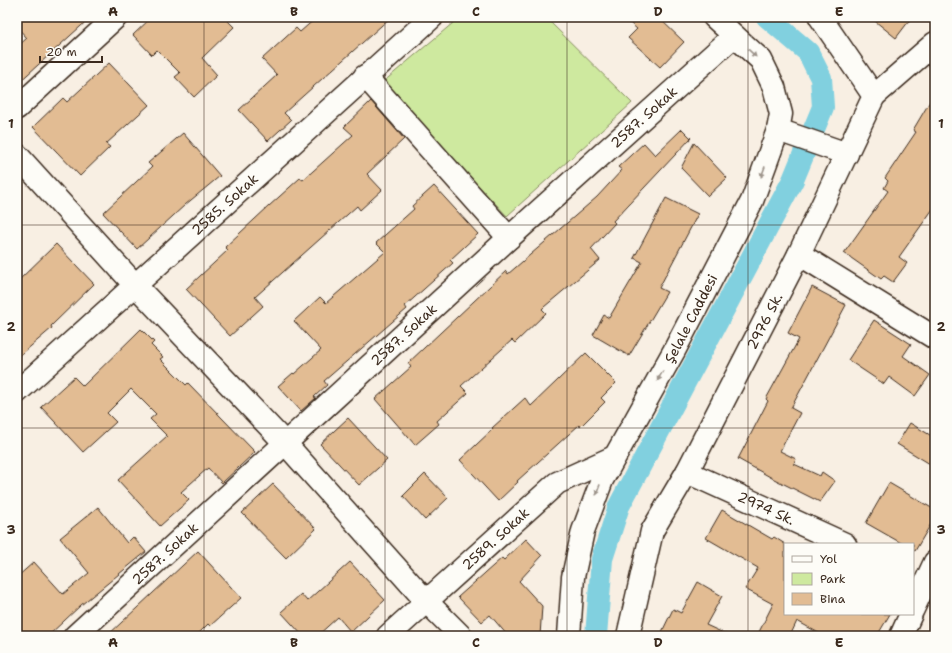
<svg xmlns="http://www.w3.org/2000/svg" width="952" height="653" font-family="'Shantell Sans',sans-serif">
<style>
.green{fill:#cee99f;stroke:#848a5e}
.lines{fill:none;stroke-linecap:round;stroke-linejoin:round}
.canal{stroke:#81d0df;stroke-width:22}
.building{fill:#e2bc93;stroke:#3b2a1e}
.minor-casing{stroke:#3b2a1e;stroke-width:25}
.tertiary-casing{stroke:#3b2a1e;stroke-width:25}
.minor{stroke:#fdfcf7;stroke-width:22}
.tertiary{stroke:#fdfcf7;stroke-width:22}
.oneway{fill:#9c938a}
.grid{fill:none;stroke:#3b2a1e;stroke-width:1;stroke-opacity:0.55}
.labels{text-anchor:middle;dominant-baseline:central;stroke-width:4;stroke-linejoin:round;paint-order:stroke}
.street-label{font-size:14px;fill:#3b2a1e;stroke:#fdfcf7}
.neatline{fill:none;stroke:#3b2a1e;stroke-width:1.5}
.grid-label{font-size:13px;text-anchor:middle;font-weight:bold;fill:#3b2a1e}
</style>
<rect width="100%" height="100%" fill="#f8efe3"/>
<filter id="ink" filterUnits="userSpaceOnUse"><feTurbulence type="fractalNoise" baseFrequency=".025" numOctaves="2"/><feDisplacementMap in="SourceGraphic" scale="8" xChannelSelector="R" yChannelSelector="G"/><feConvolveMatrix kernelMatrix="1 2 1 2 8 2 1 2 1" color-interpolation-filters="sRGB"/></filter>
<g filter="url(#ink)">
<!-- green -->
<polygon class="green" points="460,17 545,17 632,103 507,216 382,83"/>
<g class="lines">
<!-- canal -->
<polyline class="canal" points="596,636 602,559 619,506 793,180 823,107 821,78 808,52 767,17"/>
</g>
<!-- building -->
<g class="building">
<polygon points="17,17 91,17 17,84 17,47 27,38 17,27"/>
<polygon points="152,17 224,17 234,27 202,58 217,75 194,97 175,77 180,73 157,50 152,55 133,35"/>
<polygon points="317,17 391,17 284,113 291,120 268,141 239,110 277,75 262,59 296,28 300,32"/>
<polygon points="623,17 658,17 684,42 660,67 628,38 637,29"/>
<polygon points="870,17 912,17 896,38"/>
<polygon points="109,63 149,105 106,144 110,147 80,176 33,127 63,98 67,102"/>
<polygon points="935,93 935,206 899,257 907,263 893,282 884,276 881,279 844,253 888,191 884,188 888,181 885,178 916,132 913,130"/>
<polygon points="371,101 404,139 367,174 382,190 360,210 357,206 255,297 263,306 230,336 186,289 228,250 225,247 269,206 300,178 303,180 353,135 344,127"/>
<polygon points="682,129 691,138 613,221 615,223 591,249 600,260 544,307 542,309 546,313 515,343 512,340 461,386 468,393 437,421 439,424 415,445 375,399 411,367 408,363 506,271 508,274 597,197 622,170 618,167 644,143 655,155"/>
<polygon points="183,133 220,176 185,205 137,249 103,213 152,167 148,163"/>
<polygon points="694,143 727,178 708,196 681,168"/>
<polygon points="434,186 478,234 450,260 453,263 405,306 407,309 324,381 327,385 314,397 316,398 301,411 278,386 293,373 294,374 321,350 294,321 320,297 326,303 385,252 376,243 414,209 412,206"/>
<polygon points="666,198 698,214 659,288 667,292 629,356 593,335 604,315 609,318 642,262 634,258"/>
<polygon points="56,244 94,284 51,326 52,328 17,358 17,282"/>
<polygon points="812,287 846,305 791,408 800,413 780,451 796,459 794,464 820,476 822,472 835,481 820,502 772,478 738,459 768,401 766,399 799,339 788,333"/>
<polygon points="874,320 911,344 903,356 930,375 915,396 889,377 884,384 848,360"/>
<polygon points="141,329 154,342 151,345 163,357 160,359 186,385 188,383 255,452 222,483 208,468 181,492 189,500 160,526 118,480 167,436 150,419 156,414 131,389 107,413 116,422 83,452 41,407 74,377 83,386"/>
<polygon points="586,353 616,383 601,398 605,402 580,427 579,425 517,481 518,482 498,501 460,460 493,429 492,428 525,398 531,406"/>
<polygon points="348,418 387,460 359,485 320,444"/>
<polygon points="910,423 935,438 935,467 897,444"/>
<polygon points="425,474 448,498 425,520 403,496"/>
<polygon points="889,483 935,510 935,517 915,551 913,550 913,544 903,544 866,523"/>
<polygon points="273,484 316,529 286,558 242,513"/>
<polygon points="98,507 127,543 133,537 146,552 81,605 48,636 27,636 17,625 17,577 34,562 63,594 89,573 60,538"/>
<polygon points="722,510 772,539 774,537 785,544 785,614 890,614 877,636 824,636 797,621 790,636 757,636 773,604 745,589 758,568 706,538"/>
<polygon points="526,539 542,556 519,581 542,606 540,636 508,636 490,615 482,622 458,597 502,558 504,560"/>
<polygon points="198,551 241,598 210,626 208,624 196,636 107,636"/>
<polygon points="350,562 385,600 351,632 338,617 317,636 303,636 281,612 301,594 307,601"/>
<polygon points="698,582 722,596 706,625 730,636 660,636 673,609 681,613"/>
</g>
<g class="lines">
<!-- minor casing -->
<g class="minor-casing">
<g id="minor">
<polyline points="365,76 509,238"/>
<polyline points="874,96 935,43"/>
<polyline points="17,108 116,17"/>
<polyline points="778,130 847,154"/>
<polyline points="17,155 135,285 285,443 426,601 461,636"/>
<polyline points="799,254 935,338"/>
<path id="s1" d="M17,392L432,17"/>
<path id="s2" d="M687,472L845,544"/>
<polyline points="913,609 935,562"/>
<path id="s3" d="M75,636L509,238L734,36"/>
<path id="s4" d="M388,636L557,483L614,457"/>
<path id="s5" d="M628,636L652,531L687,472L799,254L874,96L820,17"/>
<polyline points="901,636 911,614"/>
</g>
</g>
<!-- tertiary casing -->
<g class="tertiary-casing">
<g id="tertiary">
<path id="s6" d="M569,636L573,577L583,531L602,480L674,351L752,201L778,130L781,114L774,87L761,60L714,17"/>
</g>
</g>
<!-- minor -->
<use href="#minor" class="minor"/>
<!-- tertiary -->
<use href="#tertiary" class="tertiary"/>
</g>
<!-- one-way arrows -->
<defs><path id="oneway-solid" d="M-6-.8H1V-3.2L6.5 0L1 3.2V.8H-6Z"/></defs>
<g class="oneway">
<use href="#oneway-solid" transform="translate(752 53) rotate(43)"/>
<use href="#oneway-solid" transform="translate(763 172) rotate(110)"/>
<use href="#oneway-solid" transform="translate(660 376) rotate(119)"/>
<use href="#oneway-solid" transform="translate(598 490) rotate(110)"/>
</g>
</g>
<!-- grid -->
<path class="grid" d="M204,17V636M385,17V636M567,17V636M748,17V636M17,225H935M17,428H935"/>
<g class="labels">
<!-- street labels -->
<g class="street-label">
<text stroke="none"><textPath href="#s3" startOffset="770">2587. Sokak</textPath></text>
<text stroke="none"><textPath href="#s1" startOffset="280">2585. Sokak</textPath></text>
<text stroke="none"><textPath href="#s6" startOffset="345">Şelale Caddesi</textPath></text>
<text stroke="none"><textPath href="#s5" startOffset="346">2976 Sk.</textPath></text>
<text stroke="none"><textPath href="#s3" startOffset="446">2587. Sokak</textPath></text>
<text stroke="none"><textPath href="#s2" startOffset="87">2974 Sk.</textPath></text>
<text stroke="none"><textPath href="#s4" startOffset="145">2589. Sokak</textPath></text>
<text stroke="none"><textPath href="#s3" startOffset="122">2587. Sokak</textPath></text>
</g>
</g>
<!-- margin -->
<rect width="952" height="653" fill="none" stroke="#fdfcf7" stroke-width="44"/>
<!-- legend -->
<rect x="784" y="543" width="130" height="72" fill="#fdfcf7" stroke="#afa8a0"/>
<rect x="792" y="556" width="20" height="6" fill="#fdfcf7" stroke="#afa8a0"/>
<text x="820" y="563" font-size="12" fill="#3b2a1e">Yol</text>
<rect x="792" y="573" width="20" height="12" fill="#cee99f" stroke="#afa8a0"/>
<text x="820" y="583" font-size="12" fill="#3b2a1e">Park</text>
<rect x="792" y="593" width="20" height="12" fill="#e2bc93" stroke="#afa8a0"/>
<text x="820" y="603" font-size="12" fill="#3b2a1e">Bina</text>
<!-- scale -->
<path d="M40 56v6h62v-6" fill="none" stroke="#3b2a1e" stroke-width="2"/>
<text x="46" y="56" font-size="12" fill="#3b2a1e" stroke="#fdfcf7" stroke-width="3" paint-order="stroke">20 m</text>
<rect x="22" y="22" width="908" height="609" class="neatline"/>
<g class="grid-label">
<text x="113" y="16">A</text>
<text x="294" y="16">B</text>
<text x="476" y="16">C</text>
<text x="658" y="16">D</text>
<text x="839" y="16">E</text>
<text x="11" y="128">1</text>
<text x="941" y="128">1</text>
<text x="11" y="331">2</text>
<text x="941" y="331">2</text>
<text x="11" y="534">3</text>
<text x="941" y="534">3</text>
<text x="113" y="647">A</text>
<text x="294" y="647">B</text>
<text x="476" y="647">C</text>
<text x="658" y="647">D</text>
<text x="839" y="647">E</text>
</g>
</svg>
